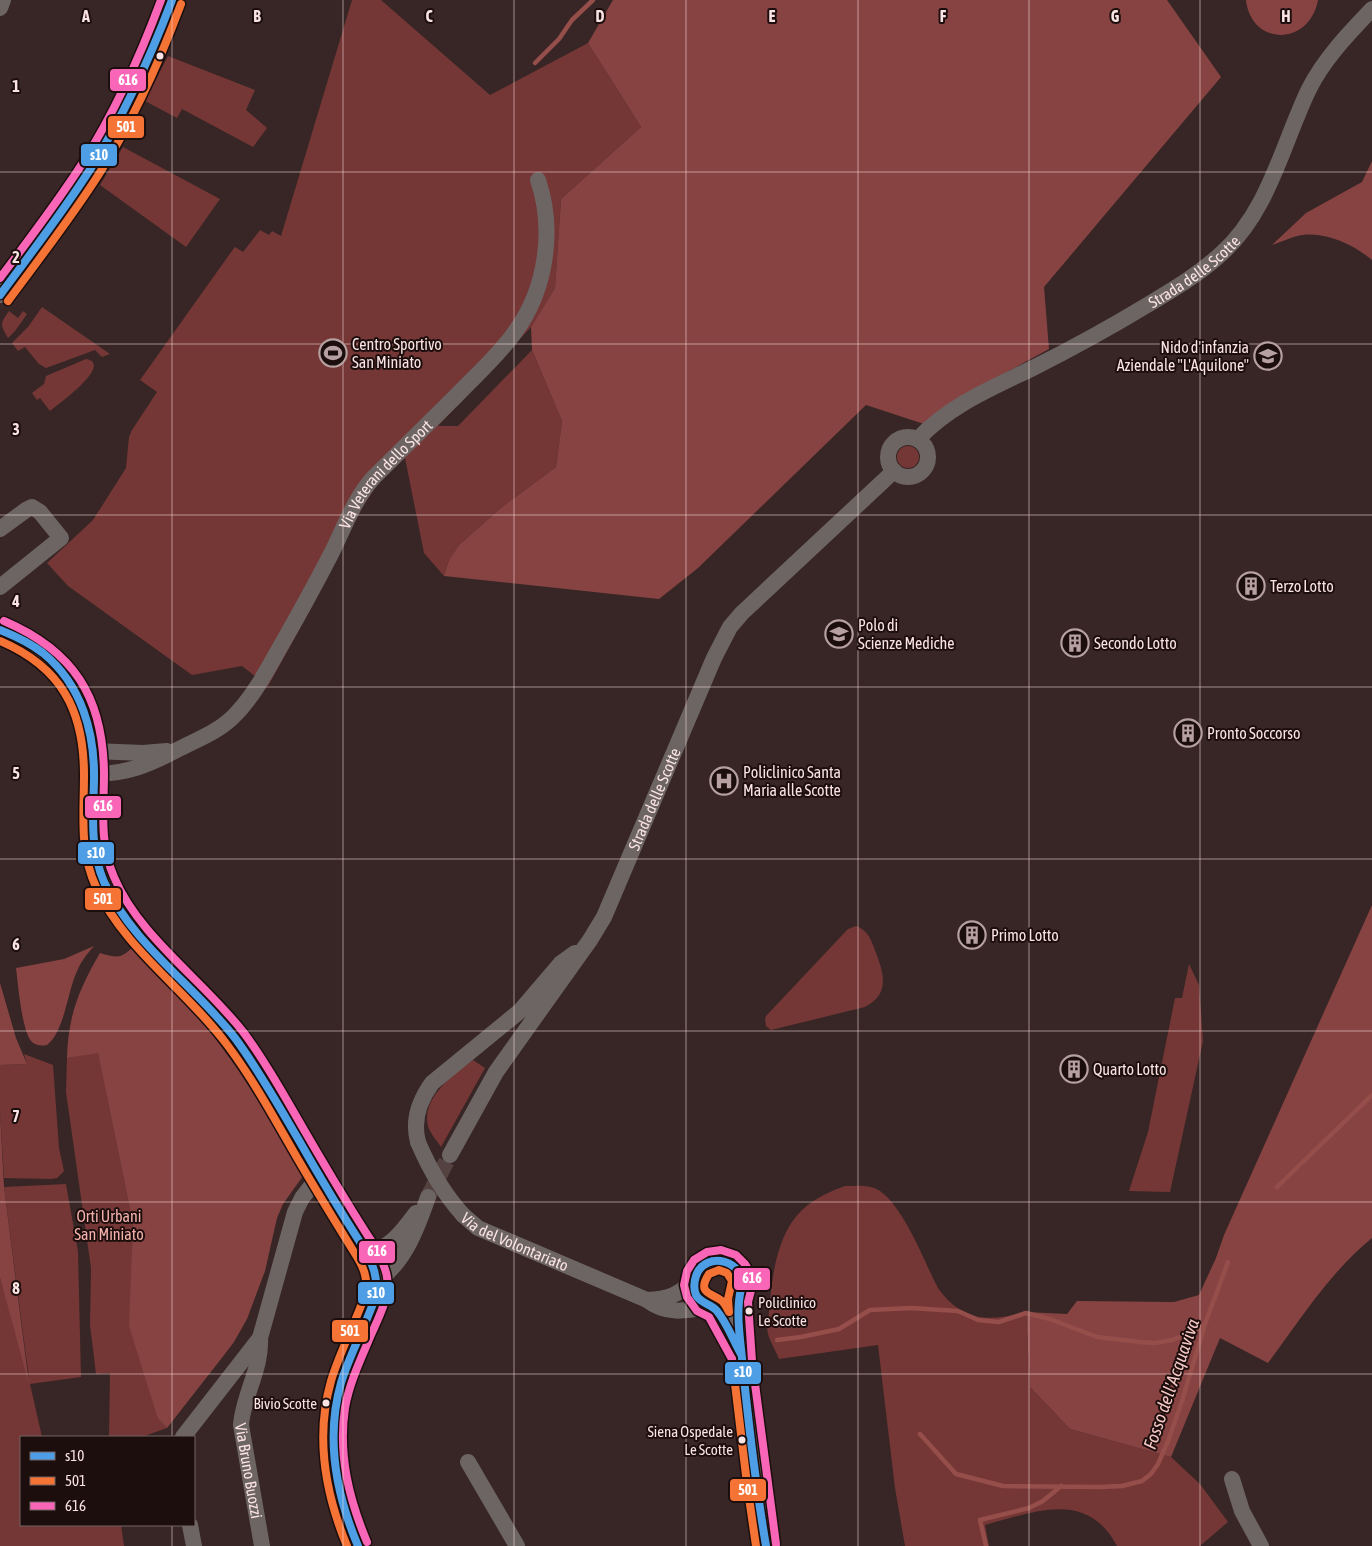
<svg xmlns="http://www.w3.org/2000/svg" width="1372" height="1546" font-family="'Asap Condensed',sans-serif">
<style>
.green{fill:#743735}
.forest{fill:#874342}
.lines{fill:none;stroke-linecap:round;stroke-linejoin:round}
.stream{stroke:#964e4b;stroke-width:4.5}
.minor-tunnel{stroke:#544241;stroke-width:16;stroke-dasharray:16 8;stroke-linecap:butt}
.minor{stroke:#6d6564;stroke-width:16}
.major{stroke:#706464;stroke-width:21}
.minor-bridge{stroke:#6d6564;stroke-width:16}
.bus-1-casing{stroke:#1c0e0d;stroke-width:11}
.bus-2-casing{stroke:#1c0e0d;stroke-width:11}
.bus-3-casing{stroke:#1c0e0d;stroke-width:11}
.bus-1{stroke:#4d9ee5;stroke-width:8}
.bus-2{stroke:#f57335;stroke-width:8}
.bus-3{stroke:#fa66b7;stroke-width:8}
.grid{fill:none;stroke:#fae3e2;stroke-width:1;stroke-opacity:0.55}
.bus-dot{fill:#fae3e2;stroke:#1c0e0d;stroke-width:2}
.labels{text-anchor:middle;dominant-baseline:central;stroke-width:4;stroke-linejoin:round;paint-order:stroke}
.bus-label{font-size:15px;fill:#fae3e2;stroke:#1c0e0d;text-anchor:end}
.street-label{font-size:16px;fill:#fae3e2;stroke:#1c0e0d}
.poi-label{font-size:16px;fill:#fae3e2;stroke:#1c0e0d;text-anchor:start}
.park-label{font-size:16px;fill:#f5b1ac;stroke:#1c0e0d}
.water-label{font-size:18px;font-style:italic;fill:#f7c9c6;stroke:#1c0e0d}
.grid-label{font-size:16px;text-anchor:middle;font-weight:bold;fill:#fae3e2;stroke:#1c0e0d;stroke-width:4;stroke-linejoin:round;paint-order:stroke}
.line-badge{stroke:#1c0e0d;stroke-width:2}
.badge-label{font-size:14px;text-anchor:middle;font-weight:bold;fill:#fff}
</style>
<rect width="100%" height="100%" fill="#372625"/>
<!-- green -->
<g class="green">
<polygon points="352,0 381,0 490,95 588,43 641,127 561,199 555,288 531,327 438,426 458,426 532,350 562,421 556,467 502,507 459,545 449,560 444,576 424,553 405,458 378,483 362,508 310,610 268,686 242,666 192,675 68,586 47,563 93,520 126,468 129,437 132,430 157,392 140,380 234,248 235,247 243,252 260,230 269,235 272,231 281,236"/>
<polygon points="168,56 255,90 246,110 267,128 253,147 182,109 177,118 145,101"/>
<polygon points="123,147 220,199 186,247 100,185"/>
<polygon points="42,307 110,354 102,357 95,350 46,368 39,364 25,347 18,351 12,343 28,327"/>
<path d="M9,311L18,318L23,311L27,314L15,331L8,338C0,324 0,324 9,311Z"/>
<path d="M86,359C115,364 56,406 50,411L40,398L37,400L32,393L44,384L46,376Z"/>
<circle cx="908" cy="457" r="11"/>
<path d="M856,926C869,931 871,940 876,953C884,974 890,994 865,1007L771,1030L766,1026L765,1019L766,1016L848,929Z"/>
<polygon points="1189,964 1199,985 1203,1041 1170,1192 1129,1191 1148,1132 1175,998 1182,998"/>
<polygon points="98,1052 133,1224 132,1269 158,1419 167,1428 142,1437 109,1437 110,1373 96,1374 90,1325 91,1268 66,1092 67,1058"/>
<polygon points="24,1054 53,1065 59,1148 64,1171 57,1178 51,1179 4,1178 0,1112 0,1065 27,1064"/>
<path d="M473,1060L485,1068L441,1147C438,1142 433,1137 430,1131C417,1101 453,1074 473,1060Z"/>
<polygon points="66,1184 78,1252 81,1377 30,1384 42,1437 21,1437 21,1525 121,1525 124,1546 0,1546 0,1278 29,1379 4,1187"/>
<path d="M845,1186C856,1186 870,1184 880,1191C905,1209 924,1261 938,1288C962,1322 990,1322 1026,1312L1030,1387L1070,1429L1171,1457L1200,1484L1228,1522L1200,1546H1117C1087,1489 1034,1512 985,1525L989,1546H905L895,1488L878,1345L779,1359C776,1351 770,1342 768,1334C766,1328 769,1318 769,1311C772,1278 776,1235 802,1210C815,1198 829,1192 845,1186Z"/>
</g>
<!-- forest -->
<g class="forest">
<polygon points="613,0 1167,0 1221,77 1044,287 1049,349 950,403 924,424 866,405 698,568 659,599 444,576 449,560 459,545 502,507 556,467 562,421 532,350 531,327 555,288 561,199 641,127 588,43"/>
<path d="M1246,0H1318C1309,47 1251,46 1246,0Z"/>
<path d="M1372,161V260C1354,245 1327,232 1303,235C1293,236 1282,242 1272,245L1306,213L1362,182Z"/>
<path d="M1372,905V1238C1330,1272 1300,1320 1268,1363L1220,1338L1171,1457L1070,1429L1030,1387L1026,1312L1067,1314L1077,1301L1174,1302L1199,1295L1216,1258L1224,1235Z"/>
<path d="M94,946C87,954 82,960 78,969C67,991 65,1031 47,1045C42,1046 37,1046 32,1042C22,1033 18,983 16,968L64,959Z"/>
<path d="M134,946C166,981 199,1015 226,1053C255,1092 278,1134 303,1176L283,1204L277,1218L265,1271L247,1319L234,1342L221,1359L167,1428L158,1419L129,1326L133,1224L98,1053L67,1058C68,1016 79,989 100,953C117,958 121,959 134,946Z"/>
<polygon points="0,983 16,1038 27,1064 0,1065"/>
<polygon points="0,1112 4,1187 29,1384 0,1278"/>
</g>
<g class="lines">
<!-- stream -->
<g class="stream">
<polyline points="535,63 559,39 572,20 593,0"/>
<polyline points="1277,1187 1372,1095"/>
<polyline points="777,1340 801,1337 839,1329 870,1310 911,1308 958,1311 978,1320 999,1322 1026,1313 1050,1319 1097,1337 1140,1342 1155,1343 1172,1340 1194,1331 1205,1324"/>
<polyline points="920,1434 956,1474 1003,1486 1100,1487 1122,1486 1142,1481 1151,1474 1158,1464 1168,1441 1182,1401 1205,1324 1228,1262"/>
<polyline points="986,1546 980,1520 1029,1508 1043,1501 1061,1486"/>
</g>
<!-- minor-tunnel -->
<g class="minor-tunnel">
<polyline points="154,47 170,5"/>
<polyline points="110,135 131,96"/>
<polyline points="58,215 84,177"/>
<polyline points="11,280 39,241"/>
<polyline points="428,1197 450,1155"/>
</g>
<!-- minor -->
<g class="minor">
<polyline points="170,5 172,0"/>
<polyline points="0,8 3,0"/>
<polyline points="131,96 154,47"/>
<polyline points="84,177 110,135"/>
<polyline points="39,241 58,215"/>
<polyline points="0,295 11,280"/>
<circle cx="908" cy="457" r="20"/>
<path id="s1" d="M918,439C950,405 992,388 1033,368C1073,348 1111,327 1149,304C1174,289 1199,274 1221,254C1269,211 1282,145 1309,89C1324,59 1349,33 1372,9"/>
<polyline points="0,529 26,510 32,507 40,512 61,538 0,587"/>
<path d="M0,630C65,652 95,706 94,773C94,801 89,829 96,857C113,926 178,969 221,1021C260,1066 285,1120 316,1170C328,1191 341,1211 353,1232C362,1245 371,1259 376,1274C378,1283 377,1290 375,1298C365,1327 350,1354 341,1383C324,1438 335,1495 358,1546"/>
<polyline points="94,751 143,753 167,751"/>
<path id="s2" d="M94,774C127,774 148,765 177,750C196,740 216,733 232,718C254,697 268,668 283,642C299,614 315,585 330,556C344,529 353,500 374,477C402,449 430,422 458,394C477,374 499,355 515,332C546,290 555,230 538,180"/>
<path d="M418,1142C412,1120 419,1101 432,1083L520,1011L561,963L575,953"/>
<path id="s3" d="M450,1155L496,1072L590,940L604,917L714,658L730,627L742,613L894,471"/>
<path id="s4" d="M463,1215L478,1228L647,1300C666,1315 686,1311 708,1307"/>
<path d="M367,1255C392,1246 401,1233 416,1213"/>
<path d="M377,1282C405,1261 417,1229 428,1197"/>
<path d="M647,1300C669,1299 678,1295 694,1280"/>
<path id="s5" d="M260,1338C262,1368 243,1396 241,1425L262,1546"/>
<polyline points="183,1437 260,1338 295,1212 302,1198 319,1176"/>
<polyline points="468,1462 517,1546"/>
<polyline points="1232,1479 1242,1511 1261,1546"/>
<polyline points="190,1525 194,1546"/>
</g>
<!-- major -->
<g class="major">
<circle cx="718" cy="1284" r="24"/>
<polyline points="738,1298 741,1354 766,1546"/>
</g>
<!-- minor-bridge -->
<path class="minor-bridge" d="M418,1142C429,1168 444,1194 463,1215"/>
<!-- bus-1 casing -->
<g class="bus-1-casing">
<g id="bus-1">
<path d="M0,295C31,253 63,212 91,168C124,115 150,58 172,0"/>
<path d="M0,630C15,636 30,643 43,653C82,685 95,733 94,781C93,816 90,849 104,882C132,944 194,985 235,1038C258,1069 277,1103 297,1137C318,1174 340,1211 363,1247C373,1264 379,1278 375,1298C365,1327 350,1354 341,1383C325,1439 336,1494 358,1546"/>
<path d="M741,1354C733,1340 727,1323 717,1311C712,1304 701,1304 696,1295C694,1290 694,1282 696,1276C705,1249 748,1261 741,1289C735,1314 741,1343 743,1369C749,1428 756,1487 766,1546"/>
</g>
</g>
<!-- bus-2 casing -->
<g class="bus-2-casing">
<g id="bus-2">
<path d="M8,301C39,259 71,218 99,174C133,121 159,63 181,4"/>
<path d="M0,641C61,667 84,710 84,775C84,814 79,850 96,887C125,950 187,990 228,1046C252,1078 272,1114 292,1149C312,1184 333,1218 354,1252C363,1266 369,1278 365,1295C355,1324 340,1351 331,1381C315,1437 325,1493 347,1546"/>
<path d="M719,1270L727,1273L732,1281L728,1299L729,1312C727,1308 725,1304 722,1301C712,1293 696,1294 709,1274Z"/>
<polyline points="732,1359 747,1484 756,1546"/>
</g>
</g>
<!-- bus-3 casing -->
<g class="bus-3-casing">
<g id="bus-3">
<path d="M0,278C28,241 57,203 82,164C114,113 140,57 161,0"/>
<path d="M4,621C74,651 103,697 104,773C104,809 99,843 114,877C139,937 204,981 244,1033C268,1065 287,1101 307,1135C328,1171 349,1207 372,1242C378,1253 385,1264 387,1277C390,1300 376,1322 368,1342C359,1363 349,1385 345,1408C338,1455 349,1499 367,1542"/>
<polyline points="732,1359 709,1317 697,1311 687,1297 684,1285 687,1271 694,1260 707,1252 721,1250 736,1255 745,1264 752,1276 752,1287 748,1302 752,1361 776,1544"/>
</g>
</g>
<!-- bus-1 -->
<use href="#bus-1" class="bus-1"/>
<!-- bus-2 -->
<use href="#bus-2" class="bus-2"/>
<!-- bus-3 -->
<use href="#bus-3" class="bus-3"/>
</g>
<!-- grid -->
<path class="grid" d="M172,0V1437M343,0V1546M514,0V1546M686,0V1546M858,0V1546M1029,0V1546M1200,0V1546M0,172H1372M0,344H1372M0,515H1372M0,687H1372M0,859H1372M0,1031H1372M0,1202H1372M0,1374H1372M172,1525V1546"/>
<!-- icons -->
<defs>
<g id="stadium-ring" transform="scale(1.4375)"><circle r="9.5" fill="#1c0e0d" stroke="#b6a1a0" stroke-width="1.5"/><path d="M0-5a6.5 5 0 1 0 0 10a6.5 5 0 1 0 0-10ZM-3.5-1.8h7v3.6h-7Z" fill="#b6a1a0"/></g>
<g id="school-ring" transform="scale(1.4375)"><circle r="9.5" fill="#1c0e0d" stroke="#b6a1a0" stroke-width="1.5"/><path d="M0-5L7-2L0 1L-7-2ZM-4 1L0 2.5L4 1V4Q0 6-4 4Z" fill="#b6a1a0"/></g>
<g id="building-ring" transform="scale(1.4375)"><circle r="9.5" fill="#1c0e0d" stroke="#b6a1a0" stroke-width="1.5"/><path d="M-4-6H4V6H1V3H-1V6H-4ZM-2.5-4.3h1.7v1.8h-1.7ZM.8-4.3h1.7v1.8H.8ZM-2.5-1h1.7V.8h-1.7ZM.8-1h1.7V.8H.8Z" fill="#b6a1a0"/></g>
<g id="university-ring" transform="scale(1.4375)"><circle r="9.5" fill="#1c0e0d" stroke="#b6a1a0" stroke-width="1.5"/><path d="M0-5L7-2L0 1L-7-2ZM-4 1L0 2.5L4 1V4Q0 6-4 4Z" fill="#b6a1a0"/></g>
<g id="hospital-ring" transform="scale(1.4375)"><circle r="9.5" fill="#1c0e0d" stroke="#b6a1a0" stroke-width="1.5"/><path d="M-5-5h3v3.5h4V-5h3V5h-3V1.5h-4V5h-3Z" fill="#b6a1a0"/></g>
</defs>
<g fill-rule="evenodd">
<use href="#stadium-ring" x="333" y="353"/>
<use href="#school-ring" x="1268" y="356"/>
<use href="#building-ring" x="1251" y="586"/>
<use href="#university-ring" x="839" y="634"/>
<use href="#building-ring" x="1075" y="643"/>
<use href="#building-ring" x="1188" y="733"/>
<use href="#hospital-ring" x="724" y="781"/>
<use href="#building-ring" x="972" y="935"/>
<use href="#building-ring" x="1074" y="1069"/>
</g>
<!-- markers -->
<g class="bus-dot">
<circle cx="160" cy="56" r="4.5"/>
<circle cx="749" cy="1311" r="4.5"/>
<circle cx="326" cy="1403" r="4.5"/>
<circle cx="742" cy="1440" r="4.5"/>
</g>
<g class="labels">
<!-- bus labels -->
<g class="bus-label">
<text x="758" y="1302" text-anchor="start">Policlinico<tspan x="758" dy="18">Le Scotte</tspan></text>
<text x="317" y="1403">Bivio Scotte</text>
<text x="733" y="1431">Siena Ospedale<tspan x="733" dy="18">Le Scotte</tspan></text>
</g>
<!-- street labels -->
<g class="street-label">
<text stroke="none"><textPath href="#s1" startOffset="324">Strada delle Scotte</textPath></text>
<text stroke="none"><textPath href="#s2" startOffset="441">Via Veterani dello Sport</textPath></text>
<text stroke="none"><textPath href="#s3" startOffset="412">Strada delle Scotte</textPath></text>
<text stroke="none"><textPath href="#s4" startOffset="59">Via del Volontariato</textPath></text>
<text stroke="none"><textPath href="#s5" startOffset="136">Via Bruno Buozzi</textPath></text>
</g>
<!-- poi labels -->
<g class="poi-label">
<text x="352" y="344">Centro Sportivo<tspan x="352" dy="18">San Miniato</tspan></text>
<text x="1249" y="347" text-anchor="end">Nido d'infanzia<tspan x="1249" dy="18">Aziendale "L'Aquilone"</tspan></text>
<text x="1270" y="586">Terzo Lotto</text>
<text x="858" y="625">Polo di<tspan x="858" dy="18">Scienze Mediche</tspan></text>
<text x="1094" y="643">Secondo Lotto</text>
<text x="1207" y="733">Pronto Soccorso</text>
<text x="743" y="772">Policlinico Santa<tspan x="743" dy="18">Maria alle Scotte</tspan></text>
<text x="991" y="935">Primo Lotto</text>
<text x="1093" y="1069">Quarto Lotto</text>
</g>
<!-- park labels -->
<g class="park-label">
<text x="109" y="1216">Orti Urbani<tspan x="109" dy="18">San Miniato</tspan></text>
</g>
<!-- water labels -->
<g class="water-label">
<text transform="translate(1171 1384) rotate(-71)">Fosso dell'Acquaviva</text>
</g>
</g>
<g class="grid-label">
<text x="86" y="22">A</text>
<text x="257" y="22">B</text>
<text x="429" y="22">C</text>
<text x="600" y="22">D</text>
<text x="772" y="22">E</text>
<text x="943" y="22">F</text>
<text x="1115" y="22">G</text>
<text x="1286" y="22">H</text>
<text x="16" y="92">1</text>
<text x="16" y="263">2</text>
<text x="16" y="435">3</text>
<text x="16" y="607">4</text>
<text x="16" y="779">5</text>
<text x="16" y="950">6</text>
<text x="16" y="1122">7</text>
<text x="16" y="1294">8</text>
</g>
<g class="line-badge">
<rect x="109" y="68" width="38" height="24" rx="5" fill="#fa66b7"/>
<rect x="107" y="115" width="38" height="24" rx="5" fill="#f57335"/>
<rect x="80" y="143" width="38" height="24" rx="5" fill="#4d9ee5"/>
<rect x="84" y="795" width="38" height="24" rx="5" fill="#fa66b7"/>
<rect x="77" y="841" width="38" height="24" rx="5" fill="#4d9ee5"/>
<rect x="84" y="887" width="38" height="24" rx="5" fill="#f57335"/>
<rect x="358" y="1240" width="38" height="24" rx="5" fill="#fa66b7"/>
<rect x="733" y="1267" width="38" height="24" rx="5" fill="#fa66b7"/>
<rect x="357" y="1281" width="38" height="24" rx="5" fill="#4d9ee5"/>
<rect x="331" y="1319" width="38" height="24" rx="5" fill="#f57335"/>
<rect x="724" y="1361" width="38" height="24" rx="5" fill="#4d9ee5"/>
<rect x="729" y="1478" width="38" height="24" rx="5" fill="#f57335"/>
</g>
<g class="badge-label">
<text x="128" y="85">616</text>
<text x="126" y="132">501</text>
<text x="99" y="160">s10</text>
<text x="103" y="811">616</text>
<text x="96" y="858">s10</text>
<text x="103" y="904">501</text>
<text x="377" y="1256">616</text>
<text x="752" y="1283">616</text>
<text x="376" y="1298">s10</text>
<text x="350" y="1336">501</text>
<text x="743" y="1377">s10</text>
<text x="748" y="1495">501</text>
</g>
<!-- legend -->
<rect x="20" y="1436" width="175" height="90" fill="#1c0e0d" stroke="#756362"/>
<rect x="30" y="1452" width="25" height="8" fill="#4d9ee5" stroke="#756362"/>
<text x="65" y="1461" font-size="15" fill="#fae3e2">s10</text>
<rect x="30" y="1477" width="25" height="8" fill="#f57335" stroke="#756362"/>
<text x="65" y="1486" font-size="15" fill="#fae3e2">501</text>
<rect x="30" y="1502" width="25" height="8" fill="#fa66b7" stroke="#756362"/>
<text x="65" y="1511" font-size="15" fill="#fae3e2">616</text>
</svg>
